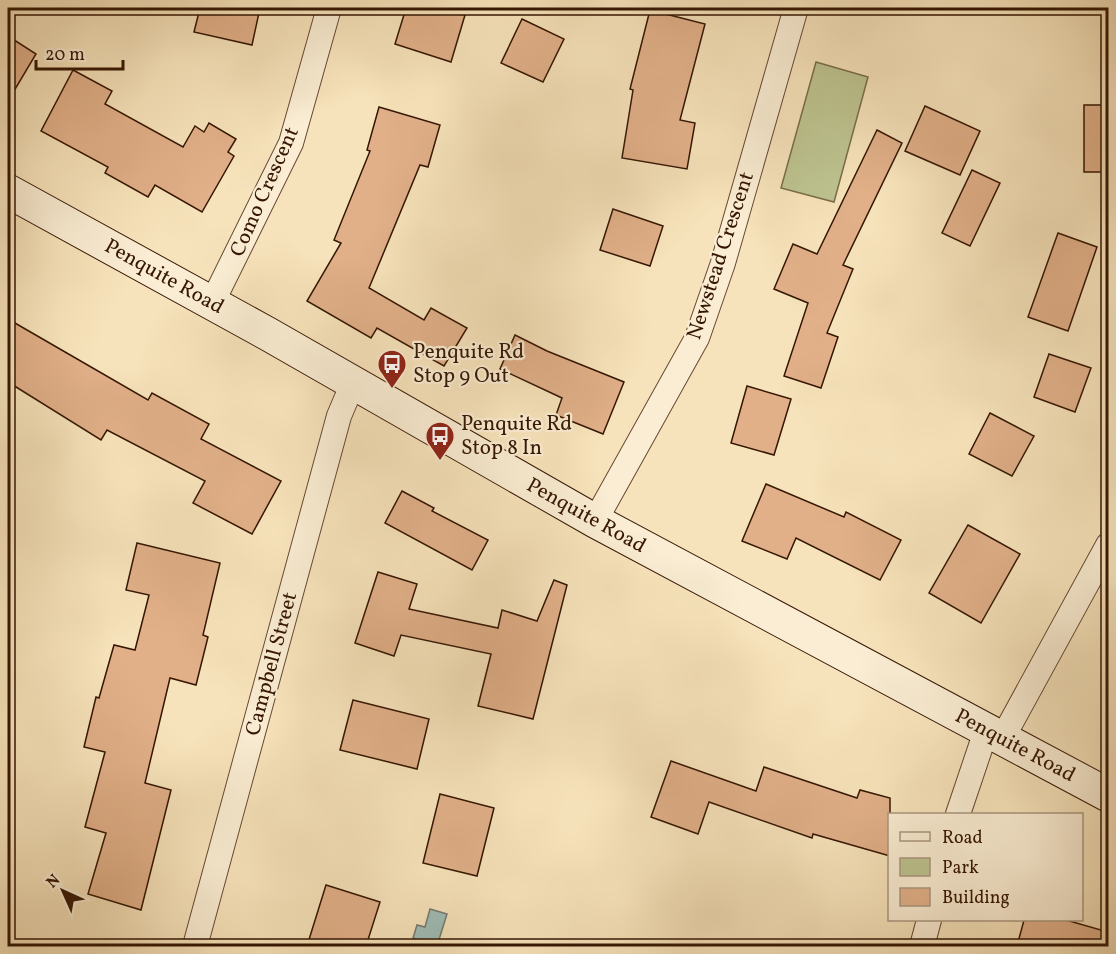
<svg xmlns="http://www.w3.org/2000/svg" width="1116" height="954" font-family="Vollkorn,serif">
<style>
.green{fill:#bdc490;stroke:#796d4a;stroke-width:1.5}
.water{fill:#9fbdb7;stroke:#757a6f;stroke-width:1.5}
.building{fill:#e1b089;stroke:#351603;stroke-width:1.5}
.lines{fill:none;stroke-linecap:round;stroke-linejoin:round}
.street-casing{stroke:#664931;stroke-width:26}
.secondary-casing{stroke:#351603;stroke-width:35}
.street{stroke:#faedd3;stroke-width:24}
.secondary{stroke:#faedd3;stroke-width:33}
.labels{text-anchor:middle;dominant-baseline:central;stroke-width:4.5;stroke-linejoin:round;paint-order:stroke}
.street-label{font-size:21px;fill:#351603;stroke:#faedd3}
.poi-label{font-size:21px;fill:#351603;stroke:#faedd3;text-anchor:start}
</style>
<rect width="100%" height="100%" fill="#f7e3bb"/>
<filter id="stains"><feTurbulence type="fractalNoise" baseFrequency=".00333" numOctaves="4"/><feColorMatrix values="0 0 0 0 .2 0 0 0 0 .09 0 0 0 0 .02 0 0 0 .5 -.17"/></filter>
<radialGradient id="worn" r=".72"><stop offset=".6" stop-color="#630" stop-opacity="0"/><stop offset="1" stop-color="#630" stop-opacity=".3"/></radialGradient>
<!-- green -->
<polygon class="green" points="816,62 868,77 834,202 781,188"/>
<!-- water -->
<polygon class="water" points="430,909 447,914 437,946 421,946 422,941 413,938 417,925 425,927"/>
<!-- building -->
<g class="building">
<polygon points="200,8 260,8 252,45 194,32"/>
<polygon points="406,8 441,8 465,15 451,62 395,44"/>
<polygon points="650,10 705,24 680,120 695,123 687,169 622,158 633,90 630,89"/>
<polygon points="522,19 564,39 543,82 501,63"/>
<polygon points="8,36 36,54 8,101"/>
<polygon points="73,70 112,91 105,104 183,147 195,126 204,132 209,123 236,139 228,152 234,156 202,212 155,185 148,197 105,173 108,167 41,131"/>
<rect x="1084" y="105" width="24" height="67"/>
<polygon points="925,106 980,131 960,175 905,151"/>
<polygon points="379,107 440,125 428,167 420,165 369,288 424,320 431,308 467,328 444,366 377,328 371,338 307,301 341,243 334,240 370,151 367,150"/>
<polygon points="877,130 902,143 843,265 853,269 827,333 838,337 821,388 784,376 808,303 774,289 793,244 817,254"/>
<polygon points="972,170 1000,183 970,246 942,233"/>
<polygon points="613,209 663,226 650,266 600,250"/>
<polygon points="1058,233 1097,247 1068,331 1028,317"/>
<polygon points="8,319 148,400 152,393 209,424 201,439 281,481 252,534 193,503 205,481 107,430 101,440 8,382"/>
<polygon points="515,335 547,351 624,382 603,434 556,415 562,398 500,369"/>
<polygon points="1049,354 1091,368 1075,412 1034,397"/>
<polygon points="747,386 791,399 774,455 731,443"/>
<polygon points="990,413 1034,436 1012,476 969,454"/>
<polygon points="766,484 844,517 846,512 901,540 880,580 796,538 787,559 742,541"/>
<polygon points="402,491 434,508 432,511 488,540 472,570 385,523"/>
<polygon points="968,525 1020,554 981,623 929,593"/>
<polygon points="137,543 220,563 203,635 208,637 196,685 170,678 145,783 171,790 141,910 88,894 106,833 85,827 105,752 84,747 96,697 99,698 114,645 135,650 149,595 126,590"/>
<polygon points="378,572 417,584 409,609 498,628 502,610 537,621 554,580 567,585 533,719 478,706 491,654 401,635 394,656 355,643"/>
<polygon points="353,700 429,719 417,769 340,750"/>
<polygon points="671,761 756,791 764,767 857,798 860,790 890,798 890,856 813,834 812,838 709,802 698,834 651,817"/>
<polygon points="440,794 494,808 477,876 423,863"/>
<polygon points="326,885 380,902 366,946 307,946"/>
<polygon points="1024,920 1066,920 1108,932 1108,946 1017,946"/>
</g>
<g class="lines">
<!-- street casing -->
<g class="street-casing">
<g id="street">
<polyline points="212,303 291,143 329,8"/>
<polyline points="595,521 697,338 723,263 796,8"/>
<polyline points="1002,739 1108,545"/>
<polyline points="958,814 986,731"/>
<polyline points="195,946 339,416 353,383"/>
<polyline points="922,946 929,920"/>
</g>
</g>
<!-- secondary casing -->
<g class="secondary-casing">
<polyline id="secondary" points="8,191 268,334 595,521 1108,795"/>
</g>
<!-- street -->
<use href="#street" class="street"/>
<!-- secondary -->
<use href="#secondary" class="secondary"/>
</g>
<!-- icons -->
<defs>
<g id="bus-pin" transform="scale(1.5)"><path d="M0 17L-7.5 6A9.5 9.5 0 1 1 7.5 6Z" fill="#8f2418" stroke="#faedd3"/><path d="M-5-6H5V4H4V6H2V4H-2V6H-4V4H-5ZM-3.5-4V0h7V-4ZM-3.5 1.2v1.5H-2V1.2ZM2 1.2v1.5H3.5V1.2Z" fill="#fff"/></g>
</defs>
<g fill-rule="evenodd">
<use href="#bus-pin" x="392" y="364"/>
<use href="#bus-pin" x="440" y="436"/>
</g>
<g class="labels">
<!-- street labels -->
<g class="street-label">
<text transform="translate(265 192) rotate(-66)">Como Crescent</text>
<text transform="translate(721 256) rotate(-72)">Newstead Crescent</text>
<text transform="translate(164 277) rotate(29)">Penquite Road</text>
<text transform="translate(586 516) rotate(29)">Penquite Road</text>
<text transform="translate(272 664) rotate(-75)">Campbell Street</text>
<text transform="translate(1015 746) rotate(28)">Penquite Road</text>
</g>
<!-- poi labels -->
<g class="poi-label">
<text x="413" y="352">Penquite Rd<tspan x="413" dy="24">Stop 9 Out</tspan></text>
<text x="461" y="424">Penquite Rd<tspan x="461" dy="24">Stop 8 In</tspan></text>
</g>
</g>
<!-- margin -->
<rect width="1116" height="954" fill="none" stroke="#f7e3bb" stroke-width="30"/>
<rect x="9" y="9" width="1098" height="936" fill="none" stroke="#351603" stroke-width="3"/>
<rect x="15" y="15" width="1086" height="924" fill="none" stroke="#351603" stroke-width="1.5"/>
<!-- legend -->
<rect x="888" y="813" width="195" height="108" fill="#faedd3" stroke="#ab9780" stroke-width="1.5"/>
<rect x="900" y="832" width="30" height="9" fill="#faedd3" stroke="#ab9780" stroke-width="1.5"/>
<text x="942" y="843" font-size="18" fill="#351603">Road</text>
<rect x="900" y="858" width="30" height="18" fill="#bdc490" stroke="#ab9780" stroke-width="1.5"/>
<text x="942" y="873" font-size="18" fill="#351603">Park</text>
<rect x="900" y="888" width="30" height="18" fill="#e1b089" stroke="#ab9780" stroke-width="1.5"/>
<text x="942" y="903" font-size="18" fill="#351603">Building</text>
<!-- north arrow -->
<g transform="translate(63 891) rotate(315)" stroke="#faedd3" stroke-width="4.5" paint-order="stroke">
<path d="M0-4.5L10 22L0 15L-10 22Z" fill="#351603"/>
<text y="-9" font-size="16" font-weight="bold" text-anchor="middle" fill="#351603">N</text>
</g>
<!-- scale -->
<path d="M36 60v9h87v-9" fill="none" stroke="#351603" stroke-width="3"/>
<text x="45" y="60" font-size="18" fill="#351603" stroke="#faedd3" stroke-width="4.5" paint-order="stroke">20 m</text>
<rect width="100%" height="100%" filter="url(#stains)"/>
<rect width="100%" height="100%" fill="url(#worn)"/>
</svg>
